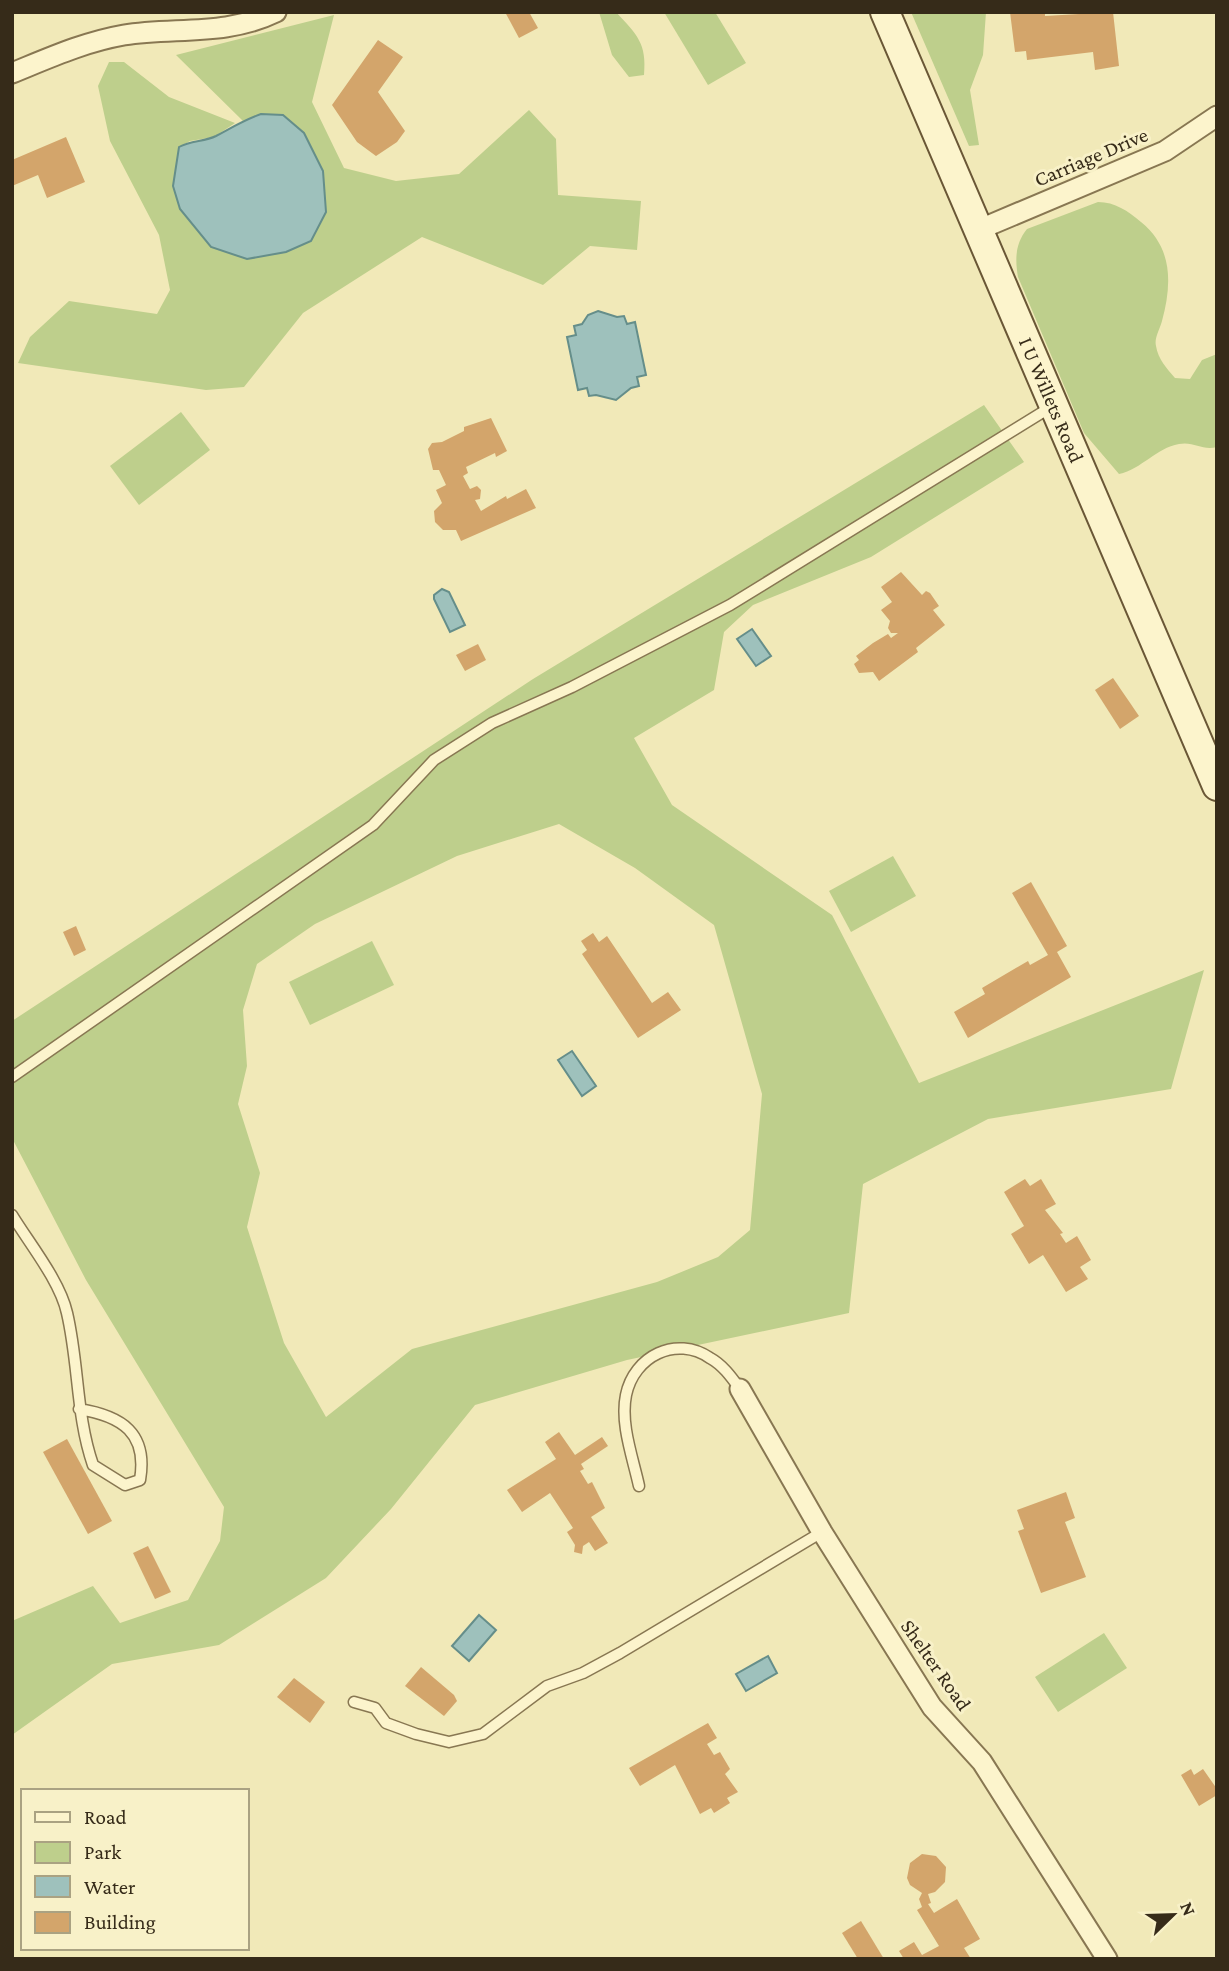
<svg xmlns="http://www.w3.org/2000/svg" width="1229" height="1971" font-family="'Crimson Pro',serif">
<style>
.green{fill:#becf8c;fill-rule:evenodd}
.water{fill:#9ec1bc;stroke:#658e8a;stroke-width:2}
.building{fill:#d3a56b}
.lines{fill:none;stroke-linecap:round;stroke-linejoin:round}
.lane-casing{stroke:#887752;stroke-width:13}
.street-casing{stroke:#887752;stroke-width:23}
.secondary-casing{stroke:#6a5736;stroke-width:32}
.lane{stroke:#fcf4cc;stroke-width:10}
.street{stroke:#fcf4cc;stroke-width:19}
.secondary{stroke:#fcf4cc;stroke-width:28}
.labels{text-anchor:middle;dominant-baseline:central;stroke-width:6;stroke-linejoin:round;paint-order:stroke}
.street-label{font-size:21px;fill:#362b19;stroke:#f8f1c8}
</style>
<rect width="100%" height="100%" fill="#f1e9b8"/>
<!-- green -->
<g class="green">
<path d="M599,12H616C637,35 647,43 644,75L629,77L612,55Z"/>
<polygon points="664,12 715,12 746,63 708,85"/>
<polygon points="911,12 986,12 983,55 970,90 979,145 969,146"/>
<path d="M334,15L312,102L344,168L396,181L459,174L529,110L556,139L558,195L641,201L637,250L590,246L543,285L422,237L303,313L244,387L206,390L18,363L30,337L69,301L157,314L170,290L159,235L110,141L98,86L109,62H124L169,97L235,123L214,137L190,141L179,147L173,186L304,133C281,113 272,110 243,121L176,55Z"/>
<path d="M1098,202C1115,202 1128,211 1141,222C1173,248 1172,284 1162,321C1160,329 1154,338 1156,346C1158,359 1167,369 1175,378L1190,379L1202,360L1217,354V447C1202,451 1194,441 1179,444C1156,448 1142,469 1119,474L1084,433L1018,277C1015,259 1015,244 1027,229Z"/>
<path d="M984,405L1024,462L871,557L753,605L724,632L714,690L634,738L672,805L832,915L919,1083L1204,970L1171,1089L988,1119L863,1184L849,1313L627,1360L475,1405L391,1509L326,1578L219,1645L112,1664L12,1735V1621L93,1586L120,1623L188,1600L220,1541L224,1507L86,1280L12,1138V1021L533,679ZM559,824L635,868L714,925L762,1094L750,1230L718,1257L657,1282L412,1349L326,1417L284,1343L247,1227L260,1173L238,1104L247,1066L243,1010L257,964L315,924L457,856Z"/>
<polygon points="181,412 210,450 139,505 110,466"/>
<polygon points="893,856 916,896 851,932 829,891"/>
<polygon points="372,941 394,985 310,1025 289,982"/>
<polygon points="1104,1633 1127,1668 1058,1712 1035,1677"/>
</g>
<!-- water -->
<g class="water">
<path d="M261,114L283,115L304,133L323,171L326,212L311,241L286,252L247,259L211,247L180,209L173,186L179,147C191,140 204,142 216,136C231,128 244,120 261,114Z"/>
<polygon points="598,311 617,317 624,316 627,324 635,322 646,375 637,377 639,386 631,388 616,400 596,395 589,396 587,388 578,390 567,337 576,335 574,326 582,324 588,315"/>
<polygon points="442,589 449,592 465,625 450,632 434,599 434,595"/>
<polygon points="752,629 771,656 756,666 737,639"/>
<polygon points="572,1051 596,1086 582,1096 558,1060"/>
<polygon points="479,1615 496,1630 469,1661 452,1646"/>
<polygon points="768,1656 777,1673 746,1691 736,1674"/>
</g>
<!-- building -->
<g class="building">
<polygon points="505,12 529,12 538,28 519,38"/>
<polygon points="1010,12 1045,12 1045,16 1113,12 1119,66 1095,70 1093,52 1027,60 1026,51 1015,52"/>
<polygon points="378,40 403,57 378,92 405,131 397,142 376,156 357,142 332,105"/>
<polygon points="66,137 85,182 47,198 38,175 12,186 12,160"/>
<polygon points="491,418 507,451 496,457 495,453 466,467 468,473 463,476 470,489 477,486 481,490 480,499 475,500 481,511 506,496 507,499 526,489 536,508 461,541 456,530 443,530 435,522 434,511 442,503 436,490 446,485 439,470 433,470 428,449 432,443 442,442 464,431 464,427"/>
<polygon points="901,572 922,595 926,591 930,593 939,606 933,610 945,625 916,648 918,652 879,681 873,672 859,673 854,664 859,660 856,656 873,643 888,634 891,638 898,633 891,633 888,628 890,621 881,610 892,602 881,587"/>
<polygon points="478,644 486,660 465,671 456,655"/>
<polygon points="1113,678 1139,716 1120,729 1095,690"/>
<polygon points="1031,882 1067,946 1057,952 1071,977 968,1038 954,1012 985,994 982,988 1028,961 1030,965 1048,955 1012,893"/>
<polygon points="76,926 86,950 74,956 63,932"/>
<polygon points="593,933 599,942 607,936 652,1003 668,992 681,1010 638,1038 582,954 587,950 581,941"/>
<polygon points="1025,1179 1030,1186 1041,1179 1056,1204 1045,1210 1063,1233 1060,1234 1066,1243 1077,1236 1091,1260 1080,1267 1088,1279 1066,1292 1043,1255 1029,1264 1011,1234 1024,1226 1004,1192"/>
<polygon points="559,1432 575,1455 602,1437 608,1446 581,1464 584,1469 580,1471 588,1484 592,1482 605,1508 591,1517 608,1543 595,1551 589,1542 583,1546 582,1554 574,1552 575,1545 567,1532 573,1528 550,1493 522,1512 507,1490 556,1459 545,1442"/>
<polygon points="67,1439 112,1521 88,1534 43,1452"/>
<polygon points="1066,1492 1075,1518 1065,1522 1086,1577 1041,1593 1018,1531 1024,1529 1017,1510"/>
<polygon points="148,1546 171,1592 155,1599 133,1553"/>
<polygon points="421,1667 454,1695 457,1701 444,1716 405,1686"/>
<polygon points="294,1678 325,1702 310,1723 277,1697"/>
<polygon points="708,1723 717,1738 707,1744 714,1755 720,1752 730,1769 725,1774 738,1792 727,1798 730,1803 714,1813 711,1808 700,1814 675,1765 640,1786 629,1768"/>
<polygon points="1191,1769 1194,1775 1203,1769 1217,1789 1217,1795 1199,1806 1181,1775"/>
<polygon points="922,1854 936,1856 946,1867 945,1882 935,1892 928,1894 931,1903 928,1904 934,1913 957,1899 980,1939 964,1948 971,1959 904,1959 899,1951 914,1942 922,1955 939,1946 917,1910 922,1907 919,1899 922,1893 910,1885 907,1878 910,1863"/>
<polygon points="861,1921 884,1959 858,1959 842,1933"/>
</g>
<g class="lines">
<!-- lane casing -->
<g class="lane-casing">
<g id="lane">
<polyline points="12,1077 373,825 434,760 492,723 572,687 730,605 1051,407"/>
<path d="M12,1215C29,1243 60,1281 67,1313C79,1364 76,1416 93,1465L125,1485L140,1480C148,1433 122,1416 79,1409"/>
<path d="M639,1486C633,1458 620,1424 626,1395C634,1356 676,1335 710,1358C723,1365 732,1378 740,1389"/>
<polyline points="354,1702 375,1708 386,1723 416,1734 449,1742 483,1734 547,1686 583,1673 620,1653 822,1532"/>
</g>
</g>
<!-- street casing -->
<g class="street-casing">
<g id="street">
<path d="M12,73C49,58 84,42 124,35C175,27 227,36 276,12"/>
<polyline points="978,230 1165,151 1217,116"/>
<polyline points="740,1389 822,1532 932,1707 982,1762 1107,1959"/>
</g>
</g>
<!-- secondary casing -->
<g class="secondary-casing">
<g id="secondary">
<path id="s1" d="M885,12L1217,786"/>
</g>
</g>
<!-- lane -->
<use href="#lane" class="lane"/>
<!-- street -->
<use href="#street" class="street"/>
<!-- secondary -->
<use href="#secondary" class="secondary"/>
</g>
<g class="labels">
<!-- street labels -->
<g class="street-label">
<text transform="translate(1091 157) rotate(-23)">Carriage Drive</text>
<text stroke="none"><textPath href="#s1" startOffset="422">I U Willets Road</textPath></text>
<text transform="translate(936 1665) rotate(55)">Shelter Road</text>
</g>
</g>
<!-- border -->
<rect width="1229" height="1971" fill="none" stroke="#362b19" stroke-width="28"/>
<!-- legend -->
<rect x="21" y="1789" width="228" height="161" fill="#f8f1c8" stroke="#aaa282" stroke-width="2"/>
<rect x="35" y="1812" width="35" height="10" fill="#fcf4cc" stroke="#aaa282" stroke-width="2"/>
<text x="84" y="1824" font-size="21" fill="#362b19">Road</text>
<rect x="35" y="1842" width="35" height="21" fill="#becf8c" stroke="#aaa282" stroke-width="2"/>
<text x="84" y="1859" font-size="21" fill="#362b19">Park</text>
<rect x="35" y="1876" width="35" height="21" fill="#9ec1bc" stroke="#aaa282" stroke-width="2"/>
<text x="84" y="1894" font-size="21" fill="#362b19">Water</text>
<rect x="35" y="1912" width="35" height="21" fill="#d3a56b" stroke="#aaa282" stroke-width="2"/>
<text x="84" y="1929" font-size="21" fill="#362b19">Building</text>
<!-- north arrow -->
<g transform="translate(1173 1915) rotate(67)" stroke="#f8f1c8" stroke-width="5" paint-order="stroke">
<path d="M0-5L12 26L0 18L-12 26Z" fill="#362b19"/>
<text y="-10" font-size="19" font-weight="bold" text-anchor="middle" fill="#362b19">N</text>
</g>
</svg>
